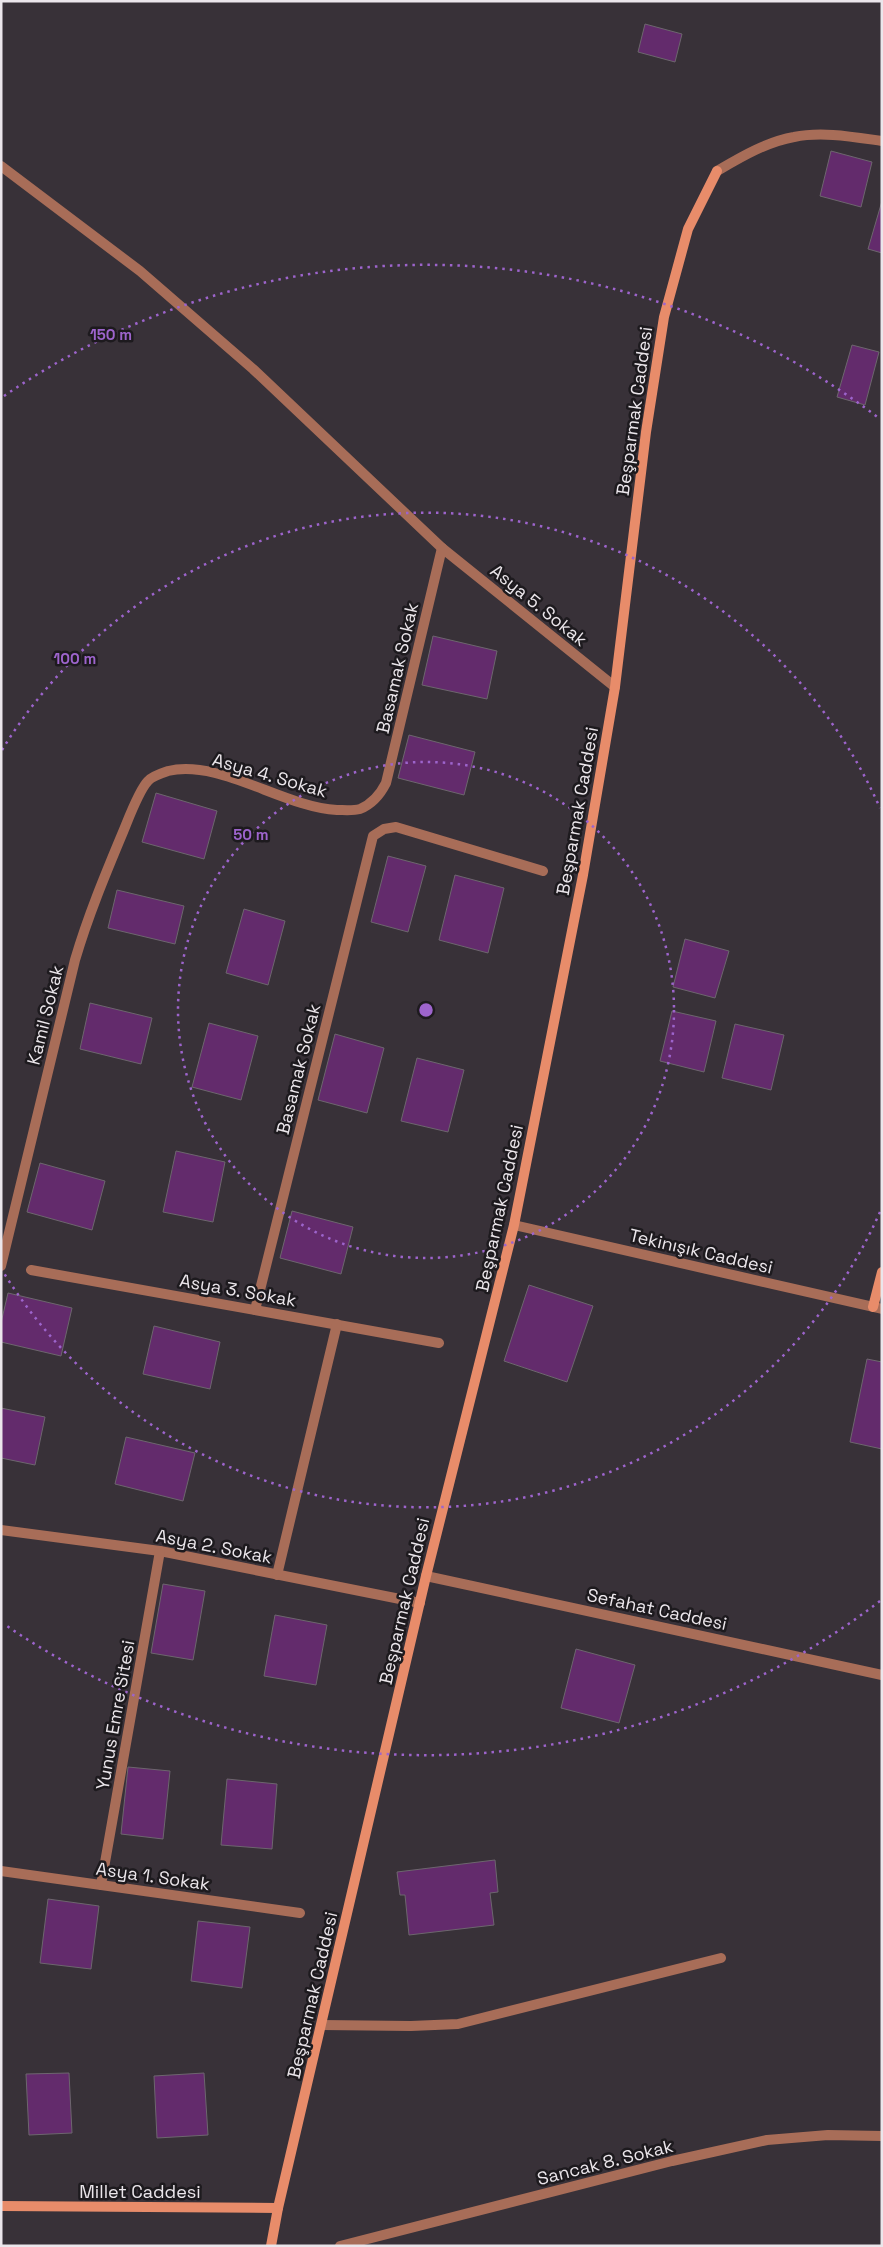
<svg xmlns="http://www.w3.org/2000/svg" width="883" height="2247" font-family="'Space Grotesk',sans-serif">
<style>
.building{fill:#632b6c;stroke:#6d666e}
.lines{fill:none;stroke-linecap:round;stroke-linejoin:round}
.lane{stroke:#a86d58;stroke-width:10}
.street{stroke:#a86d58;stroke-width:10}
.secondary{stroke:#e88c6a;stroke-width:10}
.ring{fill:none;stroke:#9d64cc;stroke-width:2.5;stroke-dasharray:2.5 5}
.labels{text-anchor:middle;dominant-baseline:central;stroke-width:5;stroke-linejoin:round;paint-order:stroke}
.street-label{font-size:18px;fill:#ebe6eb;stroke:#1d1a1e}
.centre{fill:#9d64cc;stroke:#1d1a1e;stroke-width:2.5}
.ring-label{font-size:15px;text-anchor:middle;font-weight:bold;fill:#9d64cc;stroke:#1d1a1e;stroke-width:5;stroke-linejoin:round;paint-order:stroke}
</style>
<rect width="100%" height="100%" fill="#383138"/>
<!-- building -->
<g class="building">
<polygon points="645,24 682,34 675,62 638,52"/>
<polygon points="831,151 872,162 861,207 820,196"/>
<polygon points="882,201 882,253 868,249"/>
<polygon points="852,345 879,352 865,405 837,397"/>
<polygon points="433,636 497,651 487,699 422,685"/>
<polygon points="409,735 475,752 464,795 398,778"/>
<polygon points="156,793 217,811 204,859 142,842"/>
<polygon points="388,856 426,866 408,932 371,922"/>
<polygon points="455,875 504,888 488,953 439,940"/>
<polygon points="117,890 184,906 175,944 108,928"/>
<polygon points="244,909 285,921 268,985 226,973"/>
<polygon points="685,939 729,951 715,998 673,987"/>
<polygon points="90,1003 152,1018 141,1064 80,1049"/>
<polygon points="672,1011 716,1021 704,1072 660,1061"/>
<polygon points="209,1023 258,1036 241,1100 192,1087"/>
<polygon points="735,1024 784,1035 771,1090 722,1078"/>
<polygon points="335,1034 384,1048 367,1113 318,1100"/>
<polygon points="417,1058 464,1070 448,1132 401,1121"/>
<polygon points="176,1151 225,1162 213,1222 163,1212"/>
<polygon points="40,1163 105,1181 92,1230 27,1212"/>
<polygon points="292,1211 353,1227 341,1274 280,1258"/>
<polygon points="529,1285 593,1306 567,1382 504,1361"/>
<polygon points="8,1293 72,1308 61,1356 1,1342 1,1323"/>
<polygon points="154,1326 220,1342 210,1389 143,1374"/>
<polygon points="867,1359 882,1362 882,1449 850,1442"/>
<polygon points="1,1408 45,1417 35,1465 1,1458"/>
<polygon points="126,1437 195,1453 183,1501 115,1484"/>
<polygon points="163,1584 205,1591 193,1660 151,1653"/>
<polygon points="275,1615 327,1625 316,1685 264,1676"/>
<polygon points="576,1649 635,1665 619,1723 561,1708"/>
<polygon points="128,1767 170,1771 163,1839 121,1834"/>
<polygon points="227,1779 277,1784 272,1849 221,1845"/>
<polygon points="495,1860 498,1892 490,1893 494,1925 409,1935 405,1895 400,1895 397,1872"/>
<polygon points="48,1899 99,1906 91,1969 40,1963"/>
<polygon points="198,1921 250,1927 242,1988 191,1981"/>
<polygon points="69,2073 72,2133 29,2135 26,2074"/>
<polygon points="204,2073 208,2135 157,2138 154,2076"/>
</g>
<g class="lines">
<!-- lane -->
<g class="lane">
<polyline points="1,166 140,271 253,369 442,548"/>
<polyline points="322,2025 411,2026 458,2024 721,1958"/>
</g>
<!-- street -->
<g class="street">
<path d="M717,171C741,157 766,142 794,137C822,131 854,137 882,141"/>
<polyline points="514,1225 882,1309"/>
<path d="M1,1266L75,960C88,916 105,875 123,832C128,820 139,790 148,781C152,776 162,773 168,771C220,759 283,807 337,810C344,810 353,811 360,809C372,804 380,795 386,783L442,548L615,687"/>
<polyline points="31,1270 439,1343"/>
<polyline points="255,1310 373,836 384,829 396,827 543,871"/>
<polyline points="1,1530 160,1551 420,1603"/>
<polyline points="277,1575 337,1324"/>
<polyline points="426,1576 882,1675"/>
<polyline points="1,1871 300,1913"/>
<polyline points="101,1885 160,1551"/>
<polyline points="340,2246 672,2161 767,2140 828,2135 882,2136"/>
</g>
<!-- secondary -->
<g class="secondary">
<polyline points="873,1307 882,1272"/>
<polyline points="1,2206 278,2208"/>
<polyline points="271,2246 278,2208 426,1576 514,1225 583,875 615,687 646,432 664,317 688,229 717,171"/>
</g>
</g>
<!-- distance rings -->
<g class="ring">
<circle cx="426" cy="1010" r="248"/>
<path d="M880 1212A497 497 0 0 1 2 1270M2 750A497 497 0 0 1 880 808"/>
<path d="M880 1601A745 745 0 0 1 4 1624M4 396A745 745 0 0 1 880 419"/>
</g>
<g class="labels">
<!-- street labels -->
<g class="street-label">
<text transform="translate(634 411) rotate(-82)">Beşparmak Caddesi</text>
<text transform="translate(539 605) rotate(39)">Asya 5. Sokak</text>
<text transform="translate(397 668) rotate(-77)">Basamak Sokak</text>
<text transform="translate(270 775) rotate(16)">Asya 4. Sokak</text>
<text transform="translate(577 811) rotate(-80)">Beşparmak Caddesi</text>
<text transform="translate(45 1015) rotate(-76)">Kamil Sokak</text>
<text transform="translate(298 1069) rotate(-76)">Basamak Sokak</text>
<text transform="translate(499 1208) rotate(-78)">Beşparmak Caddesi</text>
<text transform="translate(701 1251) rotate(13)">Tekinışık Caddesi</text>
<text transform="translate(238 1290) rotate(10)">Asya 3. Sokak</text>
<text transform="translate(214 1546) rotate(11)">Asya 2. Sokak</text>
<text transform="translate(404 1601) rotate(-77)">Beşparmak Caddesi</text>
<text transform="translate(657 1609) rotate(12)">Sefahat Caddesi</text>
<text transform="translate(115 1715) rotate(-80)">Yunus Emre Sitesi</text>
<text transform="translate(153 1876) rotate(8)">Asya 1. Sokak</text>
<text transform="translate(312 1995) rotate(-77)">Beşparmak Caddesi</text>
<text transform="translate(605 2162) rotate(-14)">Sancak 8. Sokak</text>
<text x="140" y="2191">Millet Caddesi</text>
</g>
</g>
<circle cx="426" cy="1010" r="8" class="centre"/>
<g class="ring-label">
<text x="111" y="340">150 m</text>
<text x="75" y="664">100 m</text>
<text x="251" y="840">50 m</text>
</g>
<!-- border -->
<rect width="883" height="2247" fill="none" stroke="#ebe6eb" stroke-width="5"/>
</svg>
